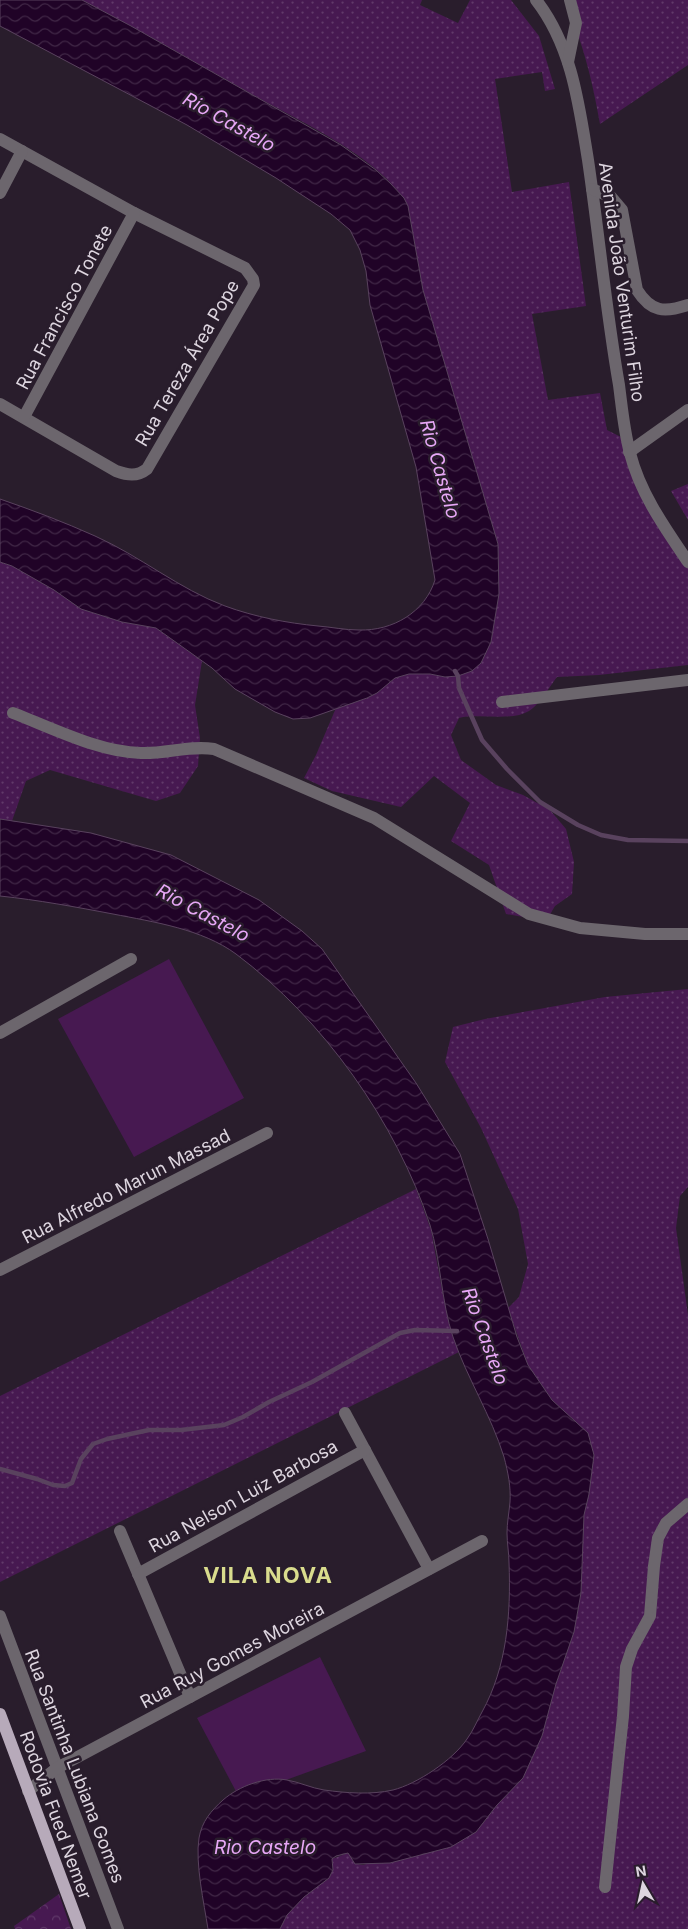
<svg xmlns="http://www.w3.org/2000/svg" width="688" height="1929" font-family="Inter,sans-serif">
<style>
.grass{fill:url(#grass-dots)}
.forest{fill:url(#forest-crowns)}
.green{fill:#471951}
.water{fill:url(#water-waves);stroke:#59425e}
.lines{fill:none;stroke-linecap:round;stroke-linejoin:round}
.stream{stroke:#59425e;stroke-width:4.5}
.minor{stroke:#6c666d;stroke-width:12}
.major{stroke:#b7aaba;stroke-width:12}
.labels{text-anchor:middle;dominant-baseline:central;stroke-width:5;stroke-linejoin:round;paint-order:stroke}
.street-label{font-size:18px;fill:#ddd5df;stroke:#291d2c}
.water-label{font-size:19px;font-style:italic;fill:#e7a7f6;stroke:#291d2c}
.district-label{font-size:22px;font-weight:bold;letter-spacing:1px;fill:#d9dc8d;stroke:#291d2c}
</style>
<defs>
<pattern id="grass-dots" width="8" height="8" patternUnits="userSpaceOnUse" patternTransform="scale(1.25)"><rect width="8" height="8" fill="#471951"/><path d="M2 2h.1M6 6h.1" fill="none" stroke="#613a6a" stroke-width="1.8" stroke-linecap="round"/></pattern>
<pattern id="forest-crowns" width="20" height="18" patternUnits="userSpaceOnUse" patternTransform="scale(1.25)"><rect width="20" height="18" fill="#471951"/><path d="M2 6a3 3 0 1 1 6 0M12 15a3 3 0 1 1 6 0" fill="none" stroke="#613a6a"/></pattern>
<pattern id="water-waves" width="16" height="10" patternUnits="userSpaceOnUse" patternTransform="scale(1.25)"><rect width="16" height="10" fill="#200327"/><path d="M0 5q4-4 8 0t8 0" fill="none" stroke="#402746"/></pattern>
</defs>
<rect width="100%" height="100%" fill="#291d2c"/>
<!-- grass -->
<g class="grass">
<path d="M82,0H422L420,5L458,23L470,0H511L539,36L555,89L545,91L542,72L495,79L512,192L569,182L586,306L532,314L548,400L600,393L607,430L627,440L639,480L688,568V665L599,675L557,677C550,686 539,705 529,711C510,722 480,713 459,718L451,735L461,760L496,785L523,795L550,810L566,829L574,862L572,894L555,906L546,921L506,914L489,865L451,841L470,803L434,776L401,807L332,791L304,778L316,755L336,708L367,698L377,693L395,678L409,674H430L445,677L481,663L491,642L499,594L498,544L423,290L408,206C383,158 295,119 248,92C193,61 138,29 82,0Z"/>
<path d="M564,0H688V65L600,124C592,79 583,42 564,0Z"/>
<polygon points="688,484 688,520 671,491"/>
<polygon points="0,562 12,566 54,590 81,609 122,622 156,628 202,661 195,705 200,738 198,766 180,793 156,801 50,770 26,781 12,821 0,819"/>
<path d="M688,989V1187L680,1196L676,1228L688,1315V1929H280L287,1915L304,1897L329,1878L333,1870L332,1859L348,1853C353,1861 353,1864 363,1865L476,1832L497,1805L523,1778L542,1736L556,1684L574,1632L581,1593L584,1515L589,1494L594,1455L579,1425L552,1400L528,1365L508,1308L519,1297L528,1264L518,1209L481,1128L445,1062L453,1027L485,1019L605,997Z"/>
<polygon points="416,1189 431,1230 443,1295 452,1332 459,1352 0,1582 0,1396"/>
</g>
<!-- forest -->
<polygon class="forest" points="59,1894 71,1929 15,1929 14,1926"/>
<!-- green -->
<g class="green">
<polygon points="169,959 244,1098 134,1157 58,1019"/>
<polygon points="320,1657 366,1751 239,1797 197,1718"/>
</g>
<!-- water -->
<g class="water">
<path d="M0,0H82L131,26L341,145L376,170L391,184L404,198L408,206L423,290L498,544L499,594L491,642L481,663L472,671L458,676L445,677L430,674H409L395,678L377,693L367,698L310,718L293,719L275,712L235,689L212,668L156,628L122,622L81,609L54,590L12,566L0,562V499C32,510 64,522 95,536C140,556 179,589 225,606C255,617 287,623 318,626C331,627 345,630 359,630C393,631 425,612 435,580L416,467L370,305L366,271L360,250L350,230L331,214L276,178L187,125L0,26Z"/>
<path d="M0,819L91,833L171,855L259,900L302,931L322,949L416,1083L460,1154L488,1239L517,1337L528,1365L552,1400L588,1433L594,1455L589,1494L584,1515L581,1593L574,1632L556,1684L542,1736L523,1778L497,1805L476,1832L451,1847L390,1863L355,1864L348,1853L336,1856L332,1859L333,1870L329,1878L304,1897L287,1915L280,1929H208C204,1903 195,1863 199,1838C202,1821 211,1811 223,1800C239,1786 266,1776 287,1780C299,1782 311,1788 324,1790C346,1793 371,1795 393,1790C417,1784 453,1760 467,1739C473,1731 477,1721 482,1712C507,1667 511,1614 509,1563C509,1553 507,1543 507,1533C507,1523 509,1513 510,1502C511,1487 508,1472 504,1457C491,1415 467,1378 453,1337C441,1301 441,1260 430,1225C396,1122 323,1019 236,954C202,929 154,922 113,914C76,907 38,900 0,896Z"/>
</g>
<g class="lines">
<!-- stream -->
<g class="stream">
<polyline points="455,671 458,676 459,688 482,740 507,769 540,802 578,825 601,835 628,840 688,841"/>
<polyline points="0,1469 37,1479 53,1485 65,1486 72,1483 81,1459 93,1444 107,1439 149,1430 181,1430 224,1425 243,1417 269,1402 312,1382 400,1333 415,1330 457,1331"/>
</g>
<!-- minor -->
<g class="minor">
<path d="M536,0C572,46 579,105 588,160C599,235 606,311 619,385C622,408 624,431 630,453C640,493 665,528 688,562"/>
<polyline points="568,62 576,23 570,0"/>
<path d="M0,139L134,213L245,268L253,279L254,285L147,469C137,477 127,475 116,471L0,404"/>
<path d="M592,189L611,197L622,210L637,290C651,312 664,313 688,305"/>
<polyline points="0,193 22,151"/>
<polyline points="24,417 134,213"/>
<polyline points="629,452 688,410"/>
<polyline points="502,702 688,680"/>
<path d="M13,713C52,728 99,752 141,753C166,754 190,745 214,749L374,818L529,914L580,928L645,934H688"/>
<polyline points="0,1033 131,959"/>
<polyline points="0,1270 267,1133"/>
<polyline points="345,1413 429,1569"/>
<polyline points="120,1531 190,1697"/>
<polyline points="138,1574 365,1450"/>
<polyline points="0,1616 118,1929"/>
<polyline points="28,1791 57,1768 482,1541"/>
<polyline points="605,1887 623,1716 626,1667 632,1649 650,1616 654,1566 658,1538 666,1523 688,1504"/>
</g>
<!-- major -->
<polyline class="major" points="0,1714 80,1929"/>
</g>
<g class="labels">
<!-- street labels -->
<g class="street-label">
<text transform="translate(622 282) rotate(82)">Avenida João Venturim Filho</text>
<text transform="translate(64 307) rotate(-62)">Rua Francisco Tonete</text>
<text transform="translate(187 363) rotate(-60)">Rua Tereza Área Pope</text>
<text transform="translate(126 1186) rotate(-27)">Rua Alfredo Marun Massad</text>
<text transform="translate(243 1496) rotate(-29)">Rua Nelson Luiz Barbosa</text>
<text transform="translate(232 1655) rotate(-28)">Rua Ruy Gomes Moreira</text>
<text transform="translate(75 1766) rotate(69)">Rua Santinha Lubiana Gomes</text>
<text transform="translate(56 1815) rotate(70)">Rodovia Fued Nemer</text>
</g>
<!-- water labels -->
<g class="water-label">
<text transform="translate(229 122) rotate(29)">Rio Castelo</text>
<text transform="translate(440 469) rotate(74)">Rio Castelo</text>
<text transform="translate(203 913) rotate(28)">Rio Castelo</text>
<text transform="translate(485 1336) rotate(70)">Rio Castelo</text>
<text x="265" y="1847">Rio Castelo</text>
</g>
<!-- district labels -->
<g class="district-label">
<text x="268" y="1575">VILA NOVA</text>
</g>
</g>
<!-- north arrow -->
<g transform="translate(643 1884) rotate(351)" stroke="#291d2c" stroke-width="4" paint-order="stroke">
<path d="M0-4L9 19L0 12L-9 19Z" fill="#ddd5df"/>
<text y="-8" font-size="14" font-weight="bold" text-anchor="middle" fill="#ddd5df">N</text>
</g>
</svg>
